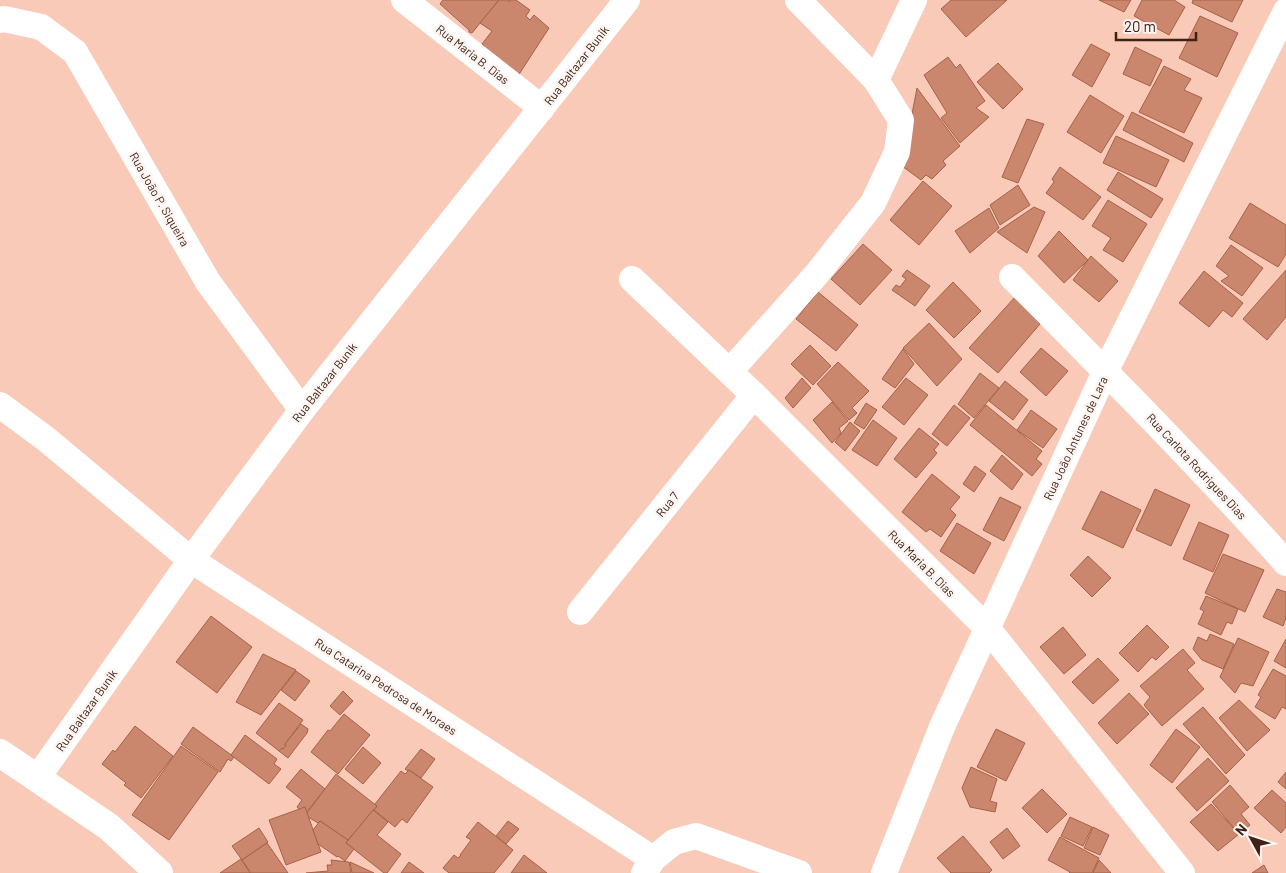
<svg xmlns="http://www.w3.org/2000/svg" width="1286" height="873" font-family="Barlow,sans-serif">
<style>
.building{fill:#ca876d;stroke:#a76146}
.lines{fill:none;stroke-linecap:round;stroke-linejoin:round}
.street{stroke:#fff;stroke-width:26}
.secondary{stroke:#fff;stroke-width:28}
.labels{text-anchor:middle;dominant-baseline:central;stroke-width:5;stroke-linejoin:round;paint-order:stroke}
.street-label{font-size:12px;fill:#3f2216;stroke:#fdf5f2}
</style>
<rect width="100%" height="100%" fill="#facab8"/>
<!-- building -->
<g class="building">
<polygon points="443,0 499,0 472,33 469,32 469,30 440,4"/>
<polygon points="499,0 508,0 509,2 510,0 516,0 530,10 526,16 530,20 534,15 549,28 516,79 482,44 492,31 480,23"/>
<polygon points="951,0 1007,0 966,37 941,9"/>
<polygon points="1099,0 1131,0 1124,12"/>
<polygon points="1142,0 1174,0 1185,7 1169,35 1134,16"/>
<polygon points="1193,0 1243,0 1232,22 1192,3"/>
<polygon points="1200,16 1238,33 1217,77 1179,58"/>
<polygon points="1091,44 1110,54 1092,87 1072,75"/>
<polygon points="1135,47 1162,60 1150,86 1123,74"/>
<polygon points="948,57 956,68 960,64 985,101 976,108 989,117 960,143 941,118 947,113 924,75"/>
<polygon points="998,63 1023,89 1003,109 977,82"/>
<polygon points="1164,66 1191,79 1184,90 1202,98 1184,133 1139,112"/>
<polygon points="917,88 960,146 943,161 946,165 932,179 926,175 921,180 902,166"/>
<polygon points="1090,95 1124,116 1101,153 1067,132"/>
<polygon points="1132,112 1193,143 1184,162 1123,130"/>
<polygon points="1027,119 1044,124 1018,183 1002,177"/>
<polygon points="1116,136 1169,160 1156,187 1103,163"/>
<polygon points="1060,167 1101,197 1083,220 1046,193 1054,182 1052,179"/>
<polygon points="1118,172 1163,199 1151,218 1107,190"/>
<polygon points="923,181 952,206 919,245 890,220"/>
<polygon points="1018,185 1030,205 1000,225 990,205"/>
<polygon points="1108,200 1147,224 1123,262 1103,250 1111,238 1092,226"/>
<polygon points="1250,203 1286,225 1286,254 1278,267 1229,238"/>
<polygon points="1034,207 1045,212 1027,253 997,232"/>
<polygon points="989,208 999,228 970,253 955,231"/>
<polygon points="1059,231 1088,260 1064,283 1038,256"/>
<polygon points="863,244 892,270 860,305 831,279"/>
<polygon points="1231,245 1263,268 1242,296 1221,281 1229,276 1216,266"/>
<polygon points="1091,256 1118,281 1099,302 1073,280"/>
<polygon points="907,270 930,286 915,306 892,290 896,285 900,287 906,279 902,276"/>
<polygon points="1286,270 1286,317 1267,340 1243,319"/>
<polygon points="1204,271 1243,303 1232,317 1223,310 1209,327 1179,303"/>
<polygon points="953,282 981,311 954,338 926,310"/>
<polygon points="818,292 858,325 836,351 796,319"/>
<polygon points="1015,297 1040,324 998,373 969,348"/>
<polygon points="929,323 962,359 937,386 903,348"/>
<polygon points="810,345 831,366 813,385 791,364"/>
<polygon points="1041,348 1068,371 1046,396 1020,372"/>
<polygon points="903,349 914,364 895,388 882,379"/>
<polygon points="838,362 869,391 852,408 857,413 849,420 817,384"/>
<polygon points="980,373 999,388 974,418 958,404"/>
<polygon points="802,378 811,388 793,408 785,398"/>
<polygon points="906,378 928,395 904,425 882,407"/>
<polygon points="1005,381 1028,400 1013,420 989,401"/>
<polygon points="832,402 848,421 839,428 841,433 832,443 813,420"/>
<polygon points="866,403 877,410 864,429 854,423"/>
<polygon points="954,405 970,418 947,446 932,434"/>
<polygon points="986,405 1042,451 1036,459 1042,464 1032,476 970,425"/>
<polygon points="1031,410 1057,429 1043,448 1017,430"/>
<polygon points="873,420 897,438 877,466 852,450"/>
<polygon points="850,422 860,431 845,451 835,442"/>
<polygon points="919,428 939,444 934,450 937,453 916,478 894,459"/>
<polygon points="1002,455 1023,474 1012,490 990,471"/>
<polygon points="975,466 986,474 974,492 963,484"/>
<polygon points="932,474 960,497 950,509 956,515 941,537 930,529 926,532 902,512"/>
<polygon points="1155,489 1190,505 1171,546 1136,530"/>
<polygon points="1101,491 1141,510 1123,548 1082,529"/>
<polygon points="1000,497 1021,507 1004,541 983,530"/>
<polygon points="1199,522 1229,535 1213,572 1183,559"/>
<polygon points="957,523 991,543 974,574 940,551"/>
<polygon points="1223,554 1264,570 1245,612 1205,593"/>
<polygon points="1088,556 1111,578 1092,597 1070,575"/>
<polygon points="1277,589 1286,592 1286,618 1283,626 1263,617"/>
<polygon points="1206,596 1238,609 1232,624 1227,622 1221,635 1198,624 1204,611 1200,609"/>
<polygon points="211,616 252,647 217,693 176,662"/>
<polygon points="1147,625 1169,647 1156,660 1152,657 1138,672 1119,653"/>
<polygon points="1063,627 1086,655 1064,674 1040,647"/>
<polygon points="1210,634 1234,644 1223,669 1202,660 1193,649 1198,637 1207,641"/>
<polygon points="1238,638 1269,652 1253,686 1241,683 1235,693 1220,677"/>
<polygon points="1286,639 1286,668 1274,661"/>
<polygon points="1183,649 1195,663 1187,670 1204,689 1162,726 1144,705 1150,697 1140,686"/>
<polygon points="263,654 296,670 261,715 236,702"/>
<polygon points="1098,658 1119,680 1093,704 1072,682"/>
<polygon points="1273,669 1286,676 1286,709 1282,707 1275,719 1255,707 1261,697 1258,695"/>
<polygon points="296,671 310,681 295,701 281,690"/>
<polygon points="343,691 353,701 340,715 330,706"/>
<polygon points="1129,693 1149,714 1117,744 1098,723"/>
<polygon points="1239,700 1270,730 1247,751 1219,718"/>
<polygon points="279,703 303,720 285,744 286,746 283,749 282,748 279,751 256,733"/>
<polygon points="1203,707 1245,755 1226,774 1183,724"/>
<polygon points="344,714 370,735 338,774 311,752 328,730 330,731"/>
<polygon points="301,724 308,729 307,733 288,758 279,751 282,748 283,749 286,746 285,744"/>
<polygon points="135,726 173,756 141,798 124,785 126,783 102,764 113,750 115,752"/>
<polygon points="193,727 234,757 231,761 228,759 220,772 181,744"/>
<polygon points="996,729 1025,743 1006,781 977,767"/>
<polygon points="1176,729 1200,747 1172,783 1150,765"/>
<polygon points="245,735 277,759 274,764 281,769 269,784 231,755"/>
<polygon points="181,746 218,772 169,840 132,815"/>
<polygon points="363,747 381,763 363,784 345,769"/>
<polygon points="421,749 435,759 421,778 409,770 408,771 405,769"/>
<polygon points="1208,758 1229,781 1197,811 1176,788"/>
<polygon points="971,767 997,779 990,801 997,803 995,812 970,807 962,788"/>
<polygon points="301,769 325,789 305,814 297,807 302,800 286,787"/>
<polygon points="409,770 433,787 407,823 402,819 395,827 374,810 377,806 375,804 401,771 405,774"/>
<polygon points="1286,772 1286,789 1278,782"/>
<polygon points="336,774 377,806 348,840 320,821 318,823 308,817 307,813"/>
<polygon points="1230,785 1249,807 1241,814 1250,825 1239,834 1212,802"/>
<polygon points="1042,789 1067,814 1047,833 1022,808"/>
<polygon points="1272,790 1286,803 1286,827 1281,833 1254,808"/>
<polygon points="1211,804 1239,834 1218,851 1190,822"/>
<polygon points="305,807 321,852 286,865 269,820"/>
<polygon points="373,810 388,822 377,835 401,854 387,873 384,873 346,843"/>
<polygon points="1070,817 1092,827 1083,846 1061,836"/>
<polygon points="320,821 348,840 346,843 354,849 345,861 338,856 337,857 318,844 313,830"/>
<polygon points="508,821 519,829 506,844 496,836"/>
<polygon points="478,822 513,850 494,873 449,873 443,868 454,855 458,858 461,855 460,855 471,840 466,837"/>
<polygon points="1093,827 1109,835 1100,855 1084,848"/>
<polygon points="259,828 268,842 242,860 232,846"/>
<polygon points="1007,828 1020,846 1003,859 990,842"/>
<polygon points="963,836 992,870 989,873 951,873 937,858"/>
<polygon points="1060,837 1099,858 1092,873 1069,873 1070,872 1048,860"/>
<polygon points="267,843 288,873 251,873 242,860"/>
<polygon points="524,855 547,873 511,873"/>
<polygon points="241,859 250,873 220,873"/>
<polygon points="331,860 349,862 351,873 306,873 328,871 327,865 332,865"/>
<polygon points="1099,860 1111,873 1093,873"/>
<polygon points="350,862 374,873 352,873"/>
<polygon points="409,862 424,873 401,873"/>
<polygon points="1264,865 1268,873 1252,873"/>
</g>
<g class="lines">
<!-- street -->
<g class="street">
<polyline points="404,0 542,108"/>
<polyline points="0,20 4,19 41,27 75,52 208,282 302,410"/>
<polyline points="876,80 914,0"/>
<path d="M1012,277C1105,371 1198,464 1286,563"/>
<polyline points="632,279 754,395 988,629 1182,873"/>
<polyline points="730,371 816,275 873,203 897,152 901,120 876,80 798,0"/>
<polyline points="0,405 46,439 191,560 653,859"/>
<polyline points="580,612 754,395"/>
<polyline points="38,777 191,560 302,410 627,0"/>
<polyline points="644,873 653,859 674,842 696,836 799,873"/>
<polyline points="884,873 942,727 1105,372 1286,11"/>
</g>
<!-- secondary -->
<polyline class="secondary" points="0,753 109,827 159,873"/>
</g>
<g class="labels">
<!-- street labels -->
<g class="street-label">
<text transform="translate(473 54) rotate(38)">Rua Maria B. Dias</text>
<text transform="translate(576 65) rotate(-52)">Rua Baltazar Bunik</text>
<text transform="translate(160 199) rotate(60)">Rua João P. Siqueira</text>
<text transform="translate(324 382) rotate(-52)">Rua Baltazar Bunik</text>
<text transform="translate(1075 438) rotate(-65)">Rua João Antunes de Lara</text>
<text transform="translate(1197 466) rotate(47)">Rua Carlota Rodrigues Dias</text>
<text transform="translate(667 504) rotate(-51)">Rua 7</text>
<text transform="translate(922 563) rotate(45)">Rua Maria B. Dias</text>
<text transform="translate(386 686) rotate(33)">Rua Catarina Pedrosa de Moraes</text>
<text transform="translate(86 710) rotate(-55)">Rua Baltazar Bunik</text>
</g>
</g>
<!-- north arrow -->
<g transform="translate(1251 838) rotate(310)" stroke="#fdf5f2" stroke-width="4" paint-order="stroke">
<path d="M0-4L9 19L0 12L-9 19Z" fill="#3f2216"/>
<text y="-8" font-size="14" font-weight="bold" text-anchor="middle" fill="#3f2216">N</text>
</g>
<!-- scale -->
<path d="M1116 32v8h80v-8" fill="none" stroke="#3f2216" stroke-width="2.5"/>
<text x="1124" y="32" font-size="15" fill="#3f2216" stroke="#fdf5f2" stroke-width="4" paint-order="stroke">20 m</text>
</svg>
